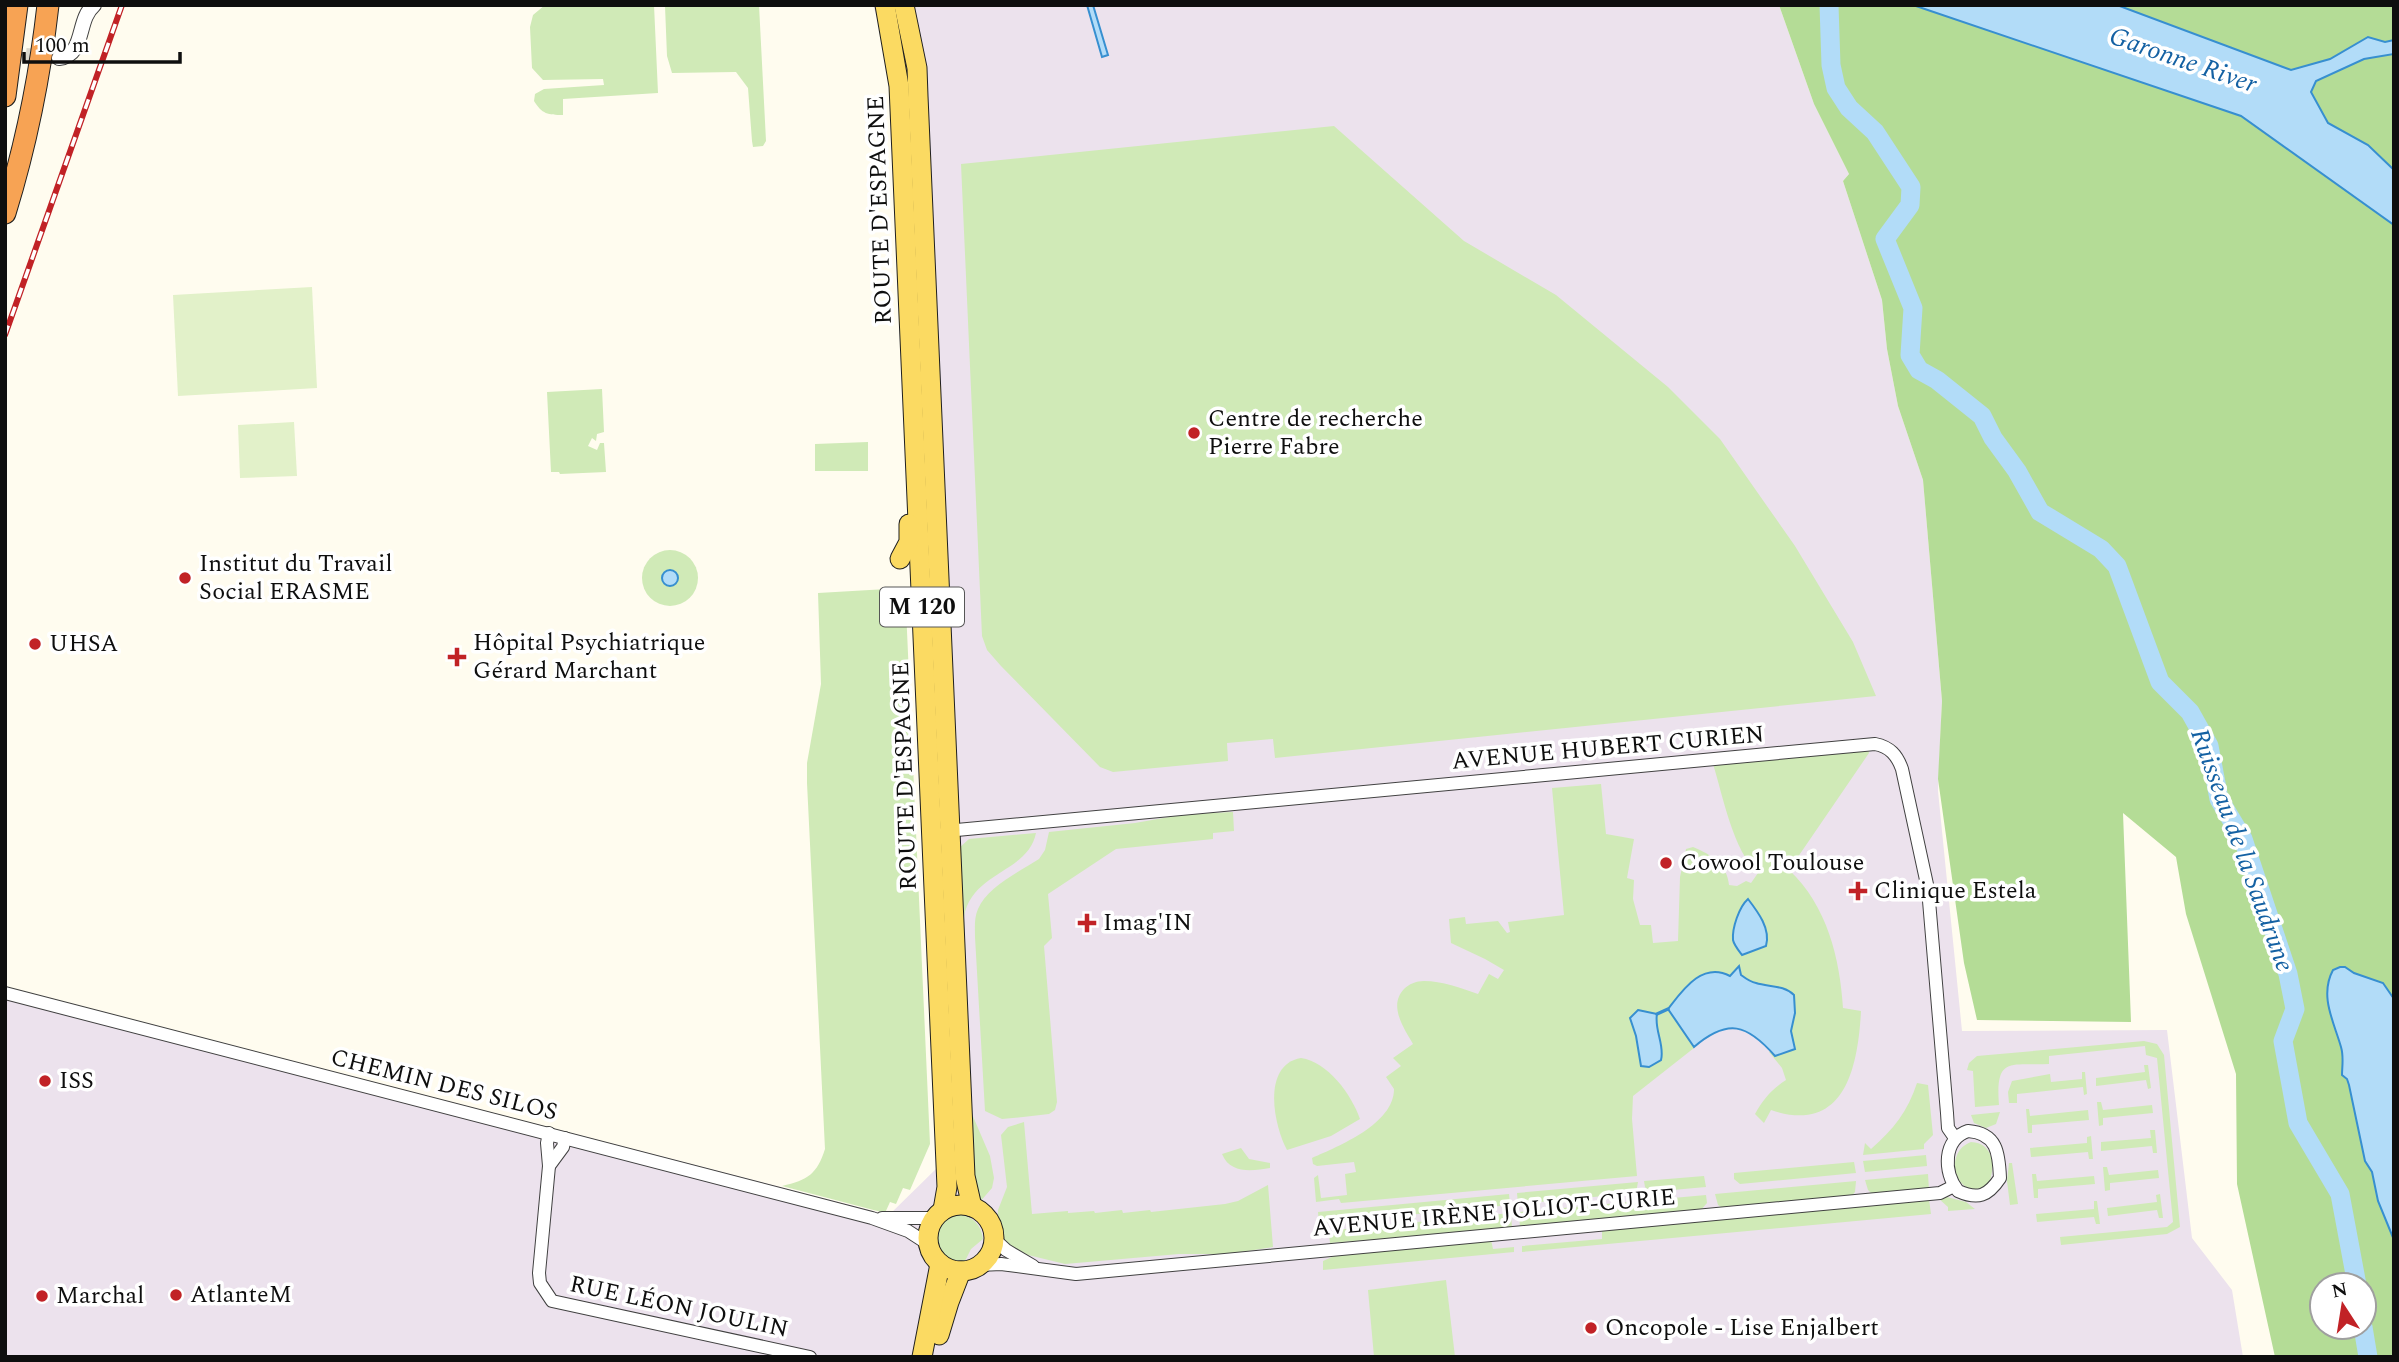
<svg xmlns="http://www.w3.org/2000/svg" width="2399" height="1362" font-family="Spectral,serif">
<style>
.industrial{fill:#ece2ed}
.green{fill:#d0eab7}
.forest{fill:#b4dc96;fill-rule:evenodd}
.pitch{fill:#e2f1c9}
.water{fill:#b2dcf8;stroke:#378fd0;stroke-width:2}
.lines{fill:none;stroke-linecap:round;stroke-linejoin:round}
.stream{stroke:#378fd0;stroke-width:3.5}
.river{stroke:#b2dcf8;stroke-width:19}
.tertiary-tunnel{stroke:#dbd8cd;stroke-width:14;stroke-dasharray:14 7;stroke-linecap:butt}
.minor-casing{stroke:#414141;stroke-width:14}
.tertiary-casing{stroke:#414141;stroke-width:16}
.primary-casing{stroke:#1f1f1f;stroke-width:21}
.motorway-casing{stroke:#1f1f1f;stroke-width:23}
.minor{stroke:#fff;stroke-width:12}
.tertiary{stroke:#fff;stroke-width:14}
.primary{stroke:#fbda62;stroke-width:19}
.motorway{stroke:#f7a354;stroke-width:21}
.rail-casing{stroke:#c12226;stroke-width:6}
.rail{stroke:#fff;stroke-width:3.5;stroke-dasharray:10;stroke-linecap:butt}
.poi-dot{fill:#c12226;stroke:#fff;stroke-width:2.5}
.labels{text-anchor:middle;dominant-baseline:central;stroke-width:7;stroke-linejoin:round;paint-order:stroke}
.shield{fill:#fff;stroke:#565656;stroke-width:2}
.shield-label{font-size:23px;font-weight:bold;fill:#0e0e0e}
.street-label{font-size:24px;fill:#0e0e0e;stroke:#fff}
.poi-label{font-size:24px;fill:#0e0e0e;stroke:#fff;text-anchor:start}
.water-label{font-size:26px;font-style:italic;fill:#1461a3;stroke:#fff}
</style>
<rect width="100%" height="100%" fill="#fffcef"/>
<!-- industrial -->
<polygon class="industrial" points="873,5 1779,5 1814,104 1849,174 1843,181 1882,300 1887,349 1898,406 1923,480 1942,701 1938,791 1962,1031 2167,1030 2192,1238 2232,1290 2243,1357 5,1357 5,987 889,1215 938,1167 907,389 893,176 888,54"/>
<!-- green -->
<g class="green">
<path d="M545,5H654L658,93L563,99V115C548,115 542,114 534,101L535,94L544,89L604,85L603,79L543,80L532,68L530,27L533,15Z"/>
<polygon points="759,5 766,141 763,146 753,147 752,141 748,88 736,72 672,73 667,56 665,6"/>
<polygon points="1334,126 1464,241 1556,295 1668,387 1720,439 1795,546 1853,642 1876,696 1275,758 1273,739 1227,743 1228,761 1113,772 1100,767 1001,666 987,650 982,636 961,164"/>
<polygon points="602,389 604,432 597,434 596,441 592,438 588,446 597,450 600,443 604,443 606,472 560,474 559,472 551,472 547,392"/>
<polygon points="868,442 868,471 815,471 815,444"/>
<circle cx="670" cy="578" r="28"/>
<path d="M887,589L900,594L906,609L930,1144L910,1190L903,1188L896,1204L890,1202L885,1213L782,1186C808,1180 817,1174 825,1149L807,783V763L821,684L818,593Z"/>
<path d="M1868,750L1869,753L1789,870C1827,905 1840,959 1843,1008L1861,1011C1858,1067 1845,1135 1771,1110L1764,1123L1755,1114C1763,1099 1772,1089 1786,1080L1782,1068L1769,1052L1771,1051L1776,1056L1795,1049L1791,1031L1772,986L1753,983L1741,975L1739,967L1730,977C1705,962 1681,992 1668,1009L1694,1048L1633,1096L1632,1119L1637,1176L1341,1203L1339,1199L1316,1202L1314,1178L1318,1175L1321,1198L1347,1195L1345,1174L1356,1172L1354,1162L1317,1166L1313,1164L1312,1158C1339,1146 1394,1124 1394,1089L1386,1077L1401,1066L1393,1058L1413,1044C1404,1028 1388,1006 1404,989C1409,984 1416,981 1424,981C1442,981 1461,988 1478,994L1489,974L1498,979L1504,970L1485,959L1451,943L1449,919L1465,917L1466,924L1498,921L1507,933L1510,932L1508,922L1564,915L1552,788L1601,784L1606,834L1634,839L1627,878L1634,880L1633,899L1640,925H1651L1653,943L1678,941L1680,877L1686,849L1693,847C1712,855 1727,864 1729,885L1737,886L1746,881L1751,883L1758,873C1733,851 1723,796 1713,764Z"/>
<path d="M1233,812L1234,831L1213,833V839L1116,849L1048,894L1052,938L1044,946L1057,1102L1055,1110L1049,1114L1023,1117L1002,1119L985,1111L975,937C975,928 974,918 978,909C987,887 1019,872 1039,859L1045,850L1049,832L1135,823L1186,814Z"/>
<path d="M1036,833C1028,873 972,871 964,917L972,1114L990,1156L994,1178L992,1188L979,1203L973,1194L958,849L969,839Z"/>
<path d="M2144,1041L2157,1044L2164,1055L2180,1227L2167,1234L2061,1245L2060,1237L2167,1227L2173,1222L2157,1058L2146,1055L2145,1046L2049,1056V1064C2011,1066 1995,1055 1999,1105L1975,1107L1973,1071L1967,1070L1969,1063L1977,1056Z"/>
<path d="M1301,1058C1328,1062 1351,1094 1360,1119L1331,1136L1287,1150C1274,1126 1261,1065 1301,1058Z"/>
<polygon points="2144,1065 2148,1065 2151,1088 2148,1089 2146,1080 2096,1086 2096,1078 2145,1072"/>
<polygon points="2082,1072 2085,1072 2087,1094 2084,1095 2083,1087 2017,1094 2017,1103 2009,1103 2008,1092 2012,1081 2050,1074 2051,1082 2082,1079"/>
<path d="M1917,1083L1928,1085L1933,1135L1924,1144V1149L1863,1155L1865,1143L1871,1149C1893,1130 1908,1111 1917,1083Z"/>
<polygon points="2097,1102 2101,1102 2103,1110 2152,1105 2153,1113 2103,1118 2103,1125 2099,1126"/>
<polygon points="2026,1109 2029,1109 2030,1116 2088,1110 2089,1120 2032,1125 2032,1133 2028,1133"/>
<polygon points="2000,1112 1996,1124 1986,1128 1974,1123 1971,1115"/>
<polygon points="1024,1122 1032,1214 1068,1211 1068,1213 1094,1211 1095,1213 1122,1210 1123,1213 1150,1210 1151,1212 1225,1204 1238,1201 1268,1185 1273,1247 1228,1254 1179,1254 1065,1264 1028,1255 1006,1243 997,1228 998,1210 1007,1187 1001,1135 1008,1127"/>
<polygon points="2150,1130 2155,1130 2157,1153 2153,1153 2152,1146 2101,1151 2101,1142 2151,1138"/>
<polygon points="2091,1136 2093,1159 2089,1159 2088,1152 2031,1157 2030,1148 2087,1143 2087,1137"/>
<path d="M1971,1142C1993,1143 1996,1165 1989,1183C1960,1207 1939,1154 1971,1142Z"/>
<path d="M1241,1148L1249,1159L1270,1163V1168C1252,1171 1230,1174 1222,1154Z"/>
<polygon points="1926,1155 1927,1166 1865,1172 1863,1161"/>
<polygon points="1854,1162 1856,1173 1740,1184 1734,1179 1734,1173"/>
<polygon points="2009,1163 2012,1163 2018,1204 2010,1205 2007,1181"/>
<polygon points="2103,1167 2107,1167 2109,1175 2158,1170 2159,1178 2110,1183 2110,1190 2105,1191"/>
<polygon points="1928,1174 1929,1190 1872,1194 1868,1190 1865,1180"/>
<polygon points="2032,1174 2036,1174 2037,1181 2094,1176 2095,1184 2038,1189 2038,1198 2034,1198"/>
<polygon points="1704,1176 1706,1187 1650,1192 1645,1187 1644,1181"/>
<polygon points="1856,1181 1855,1192 1851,1197 1724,1209 1718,1205 1715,1194"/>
<polygon points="1638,1182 1636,1193 1518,1204 1517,1193"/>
<polygon points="1509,1194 1510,1205 1357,1220 1356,1216 1336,1218 1336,1222 1319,1223 1318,1212"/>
<polygon points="2160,1194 2163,1218 2159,1218 2157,1210 2108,1216 2107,1208 2157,1202 2156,1195"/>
<polygon points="1706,1195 1707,1203 1700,1211 1520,1228 1519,1212"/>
<polygon points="1947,1197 1966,1202 1975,1209 1948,1211 1948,1207 1938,1198"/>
<polygon points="1929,1199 1931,1214 1522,1252 1522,1246 1602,1239 1602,1229"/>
<polygon points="2094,1201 2097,1201 2100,1224 2096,1224 2094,1217 2037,1222 2036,1214 2094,1209"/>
<polygon points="1511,1213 1512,1229 1330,1243 1329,1234 1334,1230"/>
<path d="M957,1214C973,1216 981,1224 983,1239L971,1249L964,1263C928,1265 922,1222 957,1214Z"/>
<polygon points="1491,1240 1493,1249 1514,1247 1514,1252 1323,1270 1323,1261 1334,1256"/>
<polygon points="1446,1280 1455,1357 1374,1357 1368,1290"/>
</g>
<!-- forest -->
<g class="forest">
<path d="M1779,5H1913L2241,116L2394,225V1357H2275L2237,1184L2236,1074L2186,914L2176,857L2123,813L2131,1022L1977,1020L1964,963L1938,779L1942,701L1923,480L1898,406L1887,349L1882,300L1843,181L1849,174L1814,104ZM2322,1285H2364V1327H2322Z"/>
<polygon points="2117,5 2394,5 2394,40 2385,42 2368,37 2330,59 2291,70"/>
<polygon points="2394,54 2394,170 2368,145 2328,123 2311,92 2315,81 2364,59"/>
</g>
<!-- pitch -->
<g class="pitch">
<polygon points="312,287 317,388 178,396 173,295"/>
<polygon points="294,422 297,476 240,478 238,425"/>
</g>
<!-- water -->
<g class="water">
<polygon points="1087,5 1093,5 1108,55 1102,57"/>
<polygon points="1913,5 2117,5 2291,70 2330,59 2368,37 2385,42 2394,40 2394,54 2364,59 2316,81 2311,92 2328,123 2368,145 2394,170 2394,225 2241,116"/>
<circle cx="670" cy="578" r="8"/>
<path d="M1748,899C1758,912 1771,929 1766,946L1742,955C1739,951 1734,945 1733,940C1732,928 1739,907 1748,899Z"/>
<path d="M1739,966L1741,975C1745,978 1750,982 1756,983C1769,987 1784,985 1794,995L1795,1013L1791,1031L1795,1049L1775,1056C1747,1024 1728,1018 1694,1047L1668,1009C1682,991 1702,961 1730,976Z"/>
<path d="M2340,967H2345L2354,973L2383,983L2394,999V1240L2378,1201L2372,1172L2365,1161L2349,1085L2347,1079L2342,1075C2342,1066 2344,1057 2341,1047C2334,1022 2319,996 2333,970Z"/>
<path d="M1638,1010L1657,1014C1654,1030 1665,1045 1661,1060L1649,1067L1641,1066L1636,1036L1630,1018Z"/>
</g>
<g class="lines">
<!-- stream -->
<polyline class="stream" points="1657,1014 1668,1009"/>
<!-- river -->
<g class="river">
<polyline points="1829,5 1831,65 1836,88 1849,108 1875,132 1911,187 1910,205 1885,239 1913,308 1910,355 1919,370 1937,380 1982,416 1993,438 2017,471 2040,512 2101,549 2117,566 2160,682 2190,712 2209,746 2219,799 2243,839 2288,974 2295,1009 2283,1041 2298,1123 2340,1194 2357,1285"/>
<polyline points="2363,1327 2368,1357"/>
</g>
<!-- tertiary-tunnel -->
<polyline class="tertiary-tunnel" points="5,53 49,57"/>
<!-- minor casing -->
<g class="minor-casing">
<g id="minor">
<path d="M946,831L1875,744C1890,747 1897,755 1902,769L1928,889L1947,1113L1948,1128L1955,1138"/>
<polyline points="5,993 872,1218 908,1231 928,1244"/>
<path d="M1968,1131C1997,1133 1999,1153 2000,1178C1988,1196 1978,1200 1958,1191C1943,1172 1943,1139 1968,1131Z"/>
<polyline points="549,1133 547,1143 549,1166 539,1273 540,1283 552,1301 810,1357"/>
<polyline points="549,1166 563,1147 565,1138"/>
<polyline points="882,1218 935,1218"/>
<polyline points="993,1238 1006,1250 1033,1266"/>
<polyline points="980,1265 1001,1264 1076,1274 1940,1193 1954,1186"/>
</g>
</g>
<!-- tertiary casing -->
<g class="tertiary-casing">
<path id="tertiary" d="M59,58C86,55 76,20 94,5"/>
</g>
<!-- primary casing -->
<g class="primary-casing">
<g id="primary">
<polyline points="885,5 899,86 947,1187 943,1210"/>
<polyline points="904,5 917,68 918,96 965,1176 972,1207"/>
<polyline points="900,559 909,542 909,524"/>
<circle cx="961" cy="1238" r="33"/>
<polyline points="939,1335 949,1302 961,1271"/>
<polyline points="922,1357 940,1264"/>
</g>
</g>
<!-- motorway casing -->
<g class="motorway-casing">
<g id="motorway">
<polyline points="5,96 17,5"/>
<path d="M5,213C26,145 40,76 48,5"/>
</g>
</g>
<!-- minor -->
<use href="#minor" class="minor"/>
<!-- tertiary -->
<use href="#tertiary" class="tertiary"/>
<!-- primary -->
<use href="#primary" class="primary"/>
<!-- motorway -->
<use href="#motorway" class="motorway"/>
<!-- rail casing -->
<g class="rail-casing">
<polyline id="rail" points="5,335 122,5"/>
</g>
<!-- rail -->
<use href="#rail" class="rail"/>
</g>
<!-- markers -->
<g class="poi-dot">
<circle cx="1194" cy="433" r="7"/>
<circle cx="185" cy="578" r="7"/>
<circle cx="35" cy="644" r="7"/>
<path d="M453.5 646.5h7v7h7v7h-7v7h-7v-7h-7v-7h7z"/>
<circle cx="1666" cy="863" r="7"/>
<path d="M1854.5 880.5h7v7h7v7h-7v7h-7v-7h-7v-7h7z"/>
<path d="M1083.5 912.5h7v7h7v7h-7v7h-7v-7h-7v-7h7z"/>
<circle cx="45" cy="1081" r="7"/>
<circle cx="176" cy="1295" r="7"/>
<circle cx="42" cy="1296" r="7"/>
<circle cx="1591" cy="1328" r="7"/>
</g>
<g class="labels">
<!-- shield labels -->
<rect class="shield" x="880" y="587.5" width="84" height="39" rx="5"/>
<g class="shield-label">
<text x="922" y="607">M 120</text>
</g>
<!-- street labels -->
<g class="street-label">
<text transform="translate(880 210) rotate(-92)">ROUTE D'ESPAGNE</text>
<text transform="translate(1608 748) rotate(-5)">AVENUE HUBERT CURIEN</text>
<text transform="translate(905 776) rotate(-92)">ROUTE D'ESPAGNE</text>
<text transform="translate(444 1085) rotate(14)">CHEMIN DES SILOS</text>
<text transform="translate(1494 1213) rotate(-5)">AVENUE IRÈNE JOLIOT-CURIE</text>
<text transform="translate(679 1307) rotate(12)">RUE LÉON JOULIN</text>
</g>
<!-- poi labels -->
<g class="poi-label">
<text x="1208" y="419">Centre de recherche<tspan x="1208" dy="28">Pierre Fabre</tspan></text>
<text x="199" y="564">Institut du Travail<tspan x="199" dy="28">Social ERASME</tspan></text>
<text x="473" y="643">Hôpital Psychiatrique<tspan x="473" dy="28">Gérard Marchant</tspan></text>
<text x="49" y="644">UHSA</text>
<text x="1680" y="863">Cowool Toulouse</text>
<text x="1874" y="891">Clinique Estela</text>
<text x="1103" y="923">Imag'IN</text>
<text x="59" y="1081">ISS</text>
<text x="190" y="1295">AtlanteM</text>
<text x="56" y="1296">Marchal</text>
<text x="1605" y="1328">Oncopole - Lise Enjalbert</text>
</g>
<!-- water labels -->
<g class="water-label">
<text transform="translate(2183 60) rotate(19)">Garonne River</text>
<text transform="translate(2242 850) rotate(70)">Ruisseau de la Saudrune</text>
</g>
</g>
<!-- border -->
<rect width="2399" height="1362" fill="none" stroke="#0e0e0e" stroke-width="14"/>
<!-- north arrow -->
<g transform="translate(2343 1306) rotate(348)"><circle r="33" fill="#ffffff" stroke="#9f9f9f" stroke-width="2"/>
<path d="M0-5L12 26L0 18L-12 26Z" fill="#c12226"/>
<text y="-10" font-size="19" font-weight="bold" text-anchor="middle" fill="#0e0e0e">N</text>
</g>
<!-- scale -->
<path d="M24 52v10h156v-10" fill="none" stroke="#0e0e0e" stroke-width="3.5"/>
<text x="35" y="52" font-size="21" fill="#0e0e0e" stroke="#ffffff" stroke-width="5" paint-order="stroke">100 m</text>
</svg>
